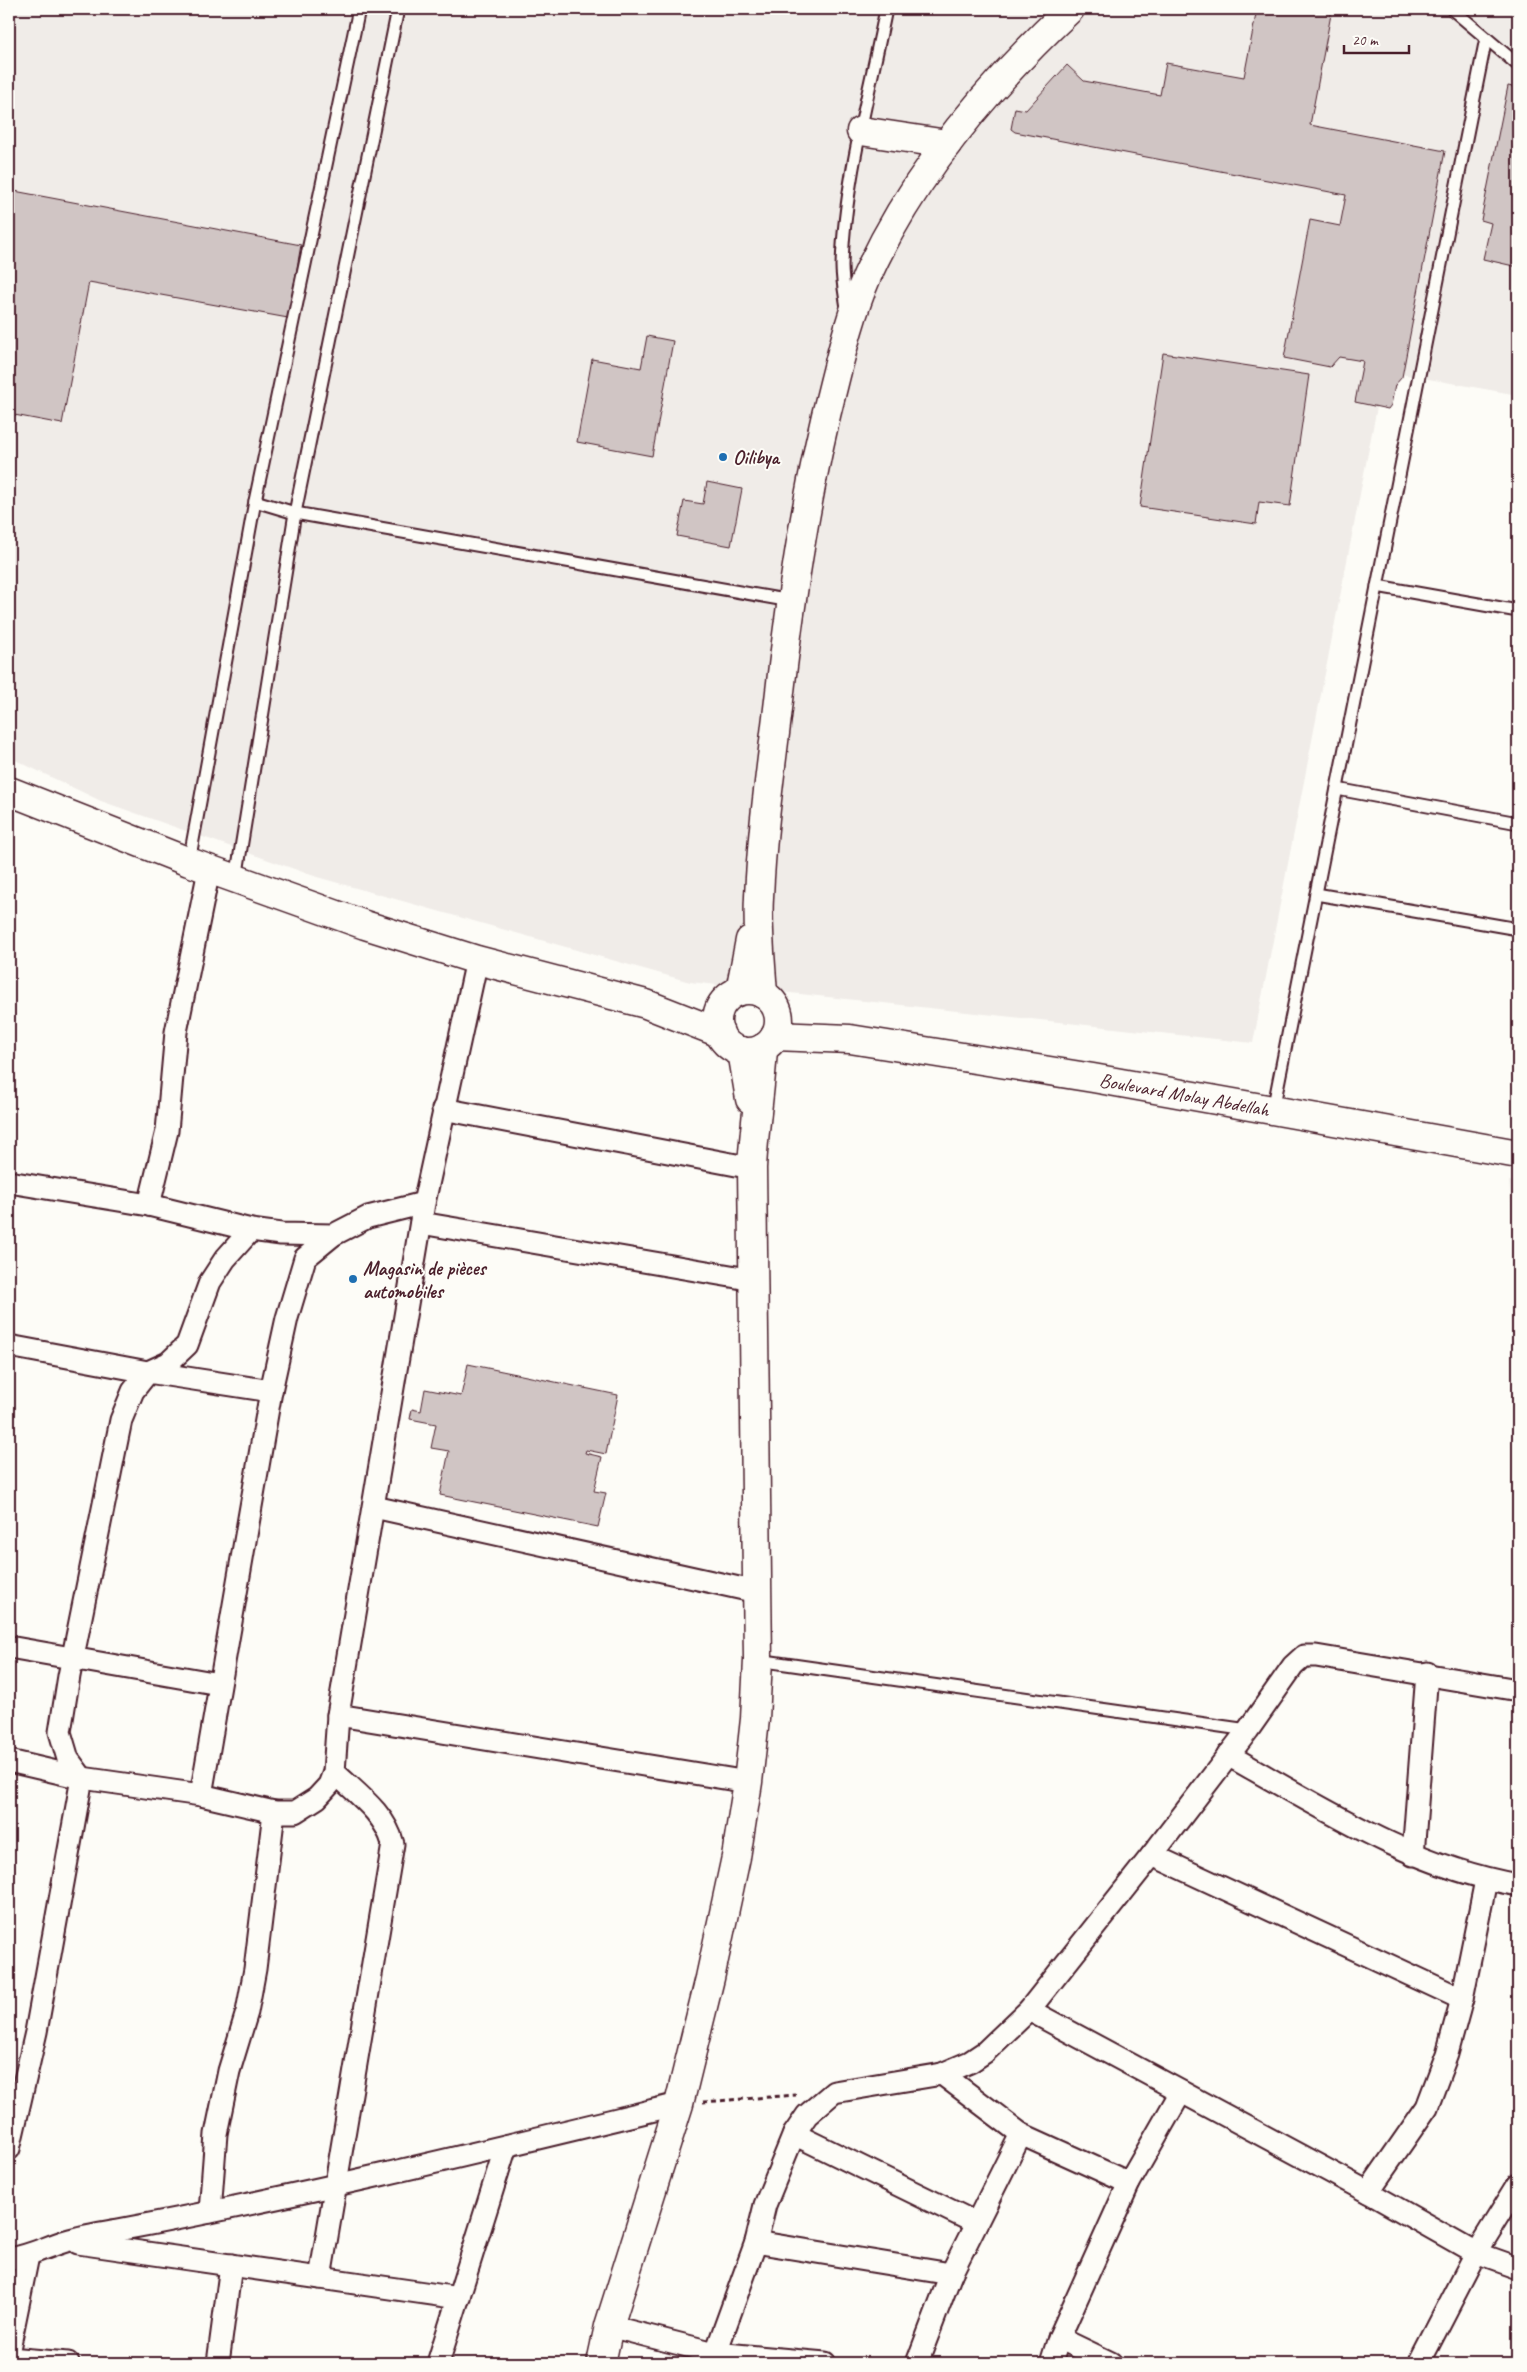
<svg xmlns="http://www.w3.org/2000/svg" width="1527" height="2372" font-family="Caveat,sans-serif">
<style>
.built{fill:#f0ece8}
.building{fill:#d0c5c4;stroke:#4a1f2b}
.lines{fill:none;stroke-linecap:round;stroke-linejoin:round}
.service-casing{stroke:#4a1f2b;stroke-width:15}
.minor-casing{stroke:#4a1f2b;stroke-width:25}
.secondary-casing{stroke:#4a1f2b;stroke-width:31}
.primary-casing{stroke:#4a1f2b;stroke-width:31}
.path{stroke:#4a1f2b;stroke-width:3;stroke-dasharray:5 4;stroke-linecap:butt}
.service{stroke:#fdfcf7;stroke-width:11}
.minor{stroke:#fdfcf7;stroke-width:21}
.secondary{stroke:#fdfcf7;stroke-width:28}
.primary{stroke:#fdfcf7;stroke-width:28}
.poi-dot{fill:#1f6fb2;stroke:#fdfcf7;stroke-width:2}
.labels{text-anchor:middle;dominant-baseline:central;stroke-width:4;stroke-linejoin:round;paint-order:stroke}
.poi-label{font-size:20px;font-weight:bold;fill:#4a1f2b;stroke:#fdfcf7;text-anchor:start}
.street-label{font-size:20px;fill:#4a1f2b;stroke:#fdfcf7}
</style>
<rect width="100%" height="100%" fill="#fdfcf7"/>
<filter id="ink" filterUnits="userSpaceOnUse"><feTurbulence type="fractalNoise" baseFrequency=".02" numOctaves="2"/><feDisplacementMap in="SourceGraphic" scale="10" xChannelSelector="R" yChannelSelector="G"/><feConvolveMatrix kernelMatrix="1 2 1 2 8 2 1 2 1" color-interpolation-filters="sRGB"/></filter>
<g filter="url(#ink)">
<!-- built -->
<g class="built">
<polygon points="9,9 1518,9 1518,395 1384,371 1253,1043 690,982 317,877 101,801 9,757"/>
<polygon points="1509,1181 1518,1183 1518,1283"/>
</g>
<!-- building -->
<g class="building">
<polygon points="1257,9 1332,9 1310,125 1445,151 1402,377 1395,385 1391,405 1388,409 1355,402 1363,361 1339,357 1330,367 1284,358 1310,220 1340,226 1346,195 1015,132 1011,129 1015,108 1026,110 1067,65 1084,81 1160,95 1166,63 1244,77"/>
<polygon points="1508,86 1518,88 1518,267 1483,259 1491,223 1481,220"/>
<polygon points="9,190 301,245 288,318 89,282 62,424 9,414"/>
<polygon points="647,336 673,341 652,456 577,442 592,359 641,368"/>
<polygon points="1163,353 1309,375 1290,506 1259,502 1256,524 1140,507"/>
<polygon points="707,482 742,489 731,546 677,536 684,501 703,504"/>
<polygon points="468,1364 618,1395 606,1454 586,1450 585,1453 602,1457 594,1491 606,1493 598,1527 440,1495 449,1451 431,1448 436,1424 410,1419 412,1409 421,1411 425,1389 461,1396"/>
</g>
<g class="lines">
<!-- service casing -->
<g class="service-casing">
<g id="service">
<polyline points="1452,9 1518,65"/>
<path d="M847,308C845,294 842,280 842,266C844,184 870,90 886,9"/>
<polyline points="255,501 295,513 791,601"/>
<polyline points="1377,586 1518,611"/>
<polyline points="1337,789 1518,823"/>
<polyline points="189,862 255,501 359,9"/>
<polyline points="236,879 295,513 398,9"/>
<polyline points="1316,894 1518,929"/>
<polyline points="1273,1110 1486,38"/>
<polyline points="758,1660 1248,1730"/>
</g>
</g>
<!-- minor casing -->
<g class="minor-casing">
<g id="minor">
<polyline points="477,960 424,1203 338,1715 748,1782"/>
<polyline points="443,1109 752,1168"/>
<polyline points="9,1182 149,1205 251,1230 281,1234 333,1235"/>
<polyline points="149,1205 167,1131 176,1032 209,870"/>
<polyline points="421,1223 754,1280"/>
<polyline points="9,1346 148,1372 271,1391"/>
<polyline points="374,1507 757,1592"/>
<polyline points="9,1647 219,1684"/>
<path d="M1228,1755C1321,1807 1412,1867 1518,1885"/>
<polyline points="9,1761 82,1778 201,1795 274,1812 295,1812 317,1798 329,1785 334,1772 338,1715"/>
<polyline points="201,1795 271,1391 287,1318 305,1258 333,1235 368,1217 424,1203"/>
<polyline points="1152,1855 1462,1999"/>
<polyline points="1413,1855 1427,1673"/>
<polyline points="1029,2010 1368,2192 1476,2253 1518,2268"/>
<polyline points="942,2074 970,2062 985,2052 1029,2010 1152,1855 1248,1730 1293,1666 1304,1656 1316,1656 1518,1690"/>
<polyline points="794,2134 976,2223"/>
<polyline points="9,2149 36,2032 82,1778 68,1759 60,1732 69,1676 121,1420 133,1391 148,1372 168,1363 187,1345 210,1282 225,1259 251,1230"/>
<polyline points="1368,2192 1427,2107 1447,2054 1462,1999 1486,1880"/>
<polyline points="210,2212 216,2134 229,2071 247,2012 255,1969 274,1812"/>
<polyline points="756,2242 951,2274"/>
<polyline points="78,2243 459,2298"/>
<path d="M9,2259C30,2256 46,2247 66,2241C83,2236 101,2233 118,2230C306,2195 493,2149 679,2104"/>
<path d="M320,2278L393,1844C385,1813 357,1794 334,1772"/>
<polyline points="609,2326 715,2353 825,2363"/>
<polyline points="1059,2338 1111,2363"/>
<polyline points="9,2349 28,2256"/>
<polyline points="9,2358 68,2363"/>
<polyline points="218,2363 231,2265"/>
<polyline points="438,2363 506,2146"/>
<polyline points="712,2363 756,2242 765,2205 794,2134 807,2115 834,2092 942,2074 1021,2134 1129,2183"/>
<polyline points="917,2363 951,2274 1021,2134"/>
<polyline points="1051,2363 1059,2338 1129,2183 1181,2092"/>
<polyline points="1419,2363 1476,2253 1518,2185"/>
</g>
</g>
<!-- secondary casing -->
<g class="secondary-casing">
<g id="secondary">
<polyline points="861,131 947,144"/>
<polyline points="740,991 750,940"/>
<path d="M763,994C761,962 757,929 759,897C762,823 774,748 782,674C794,576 809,479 834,383C843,347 852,311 867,276C913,174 989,85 1070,9"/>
<polyline points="742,1051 750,1099"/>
<path d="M601,2363L609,2326L679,2104L710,1978L736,1857L748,1782L755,1719L758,1660L752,1168C754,1127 761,1088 763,1048"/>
</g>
</g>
<!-- primary casing -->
<g class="primary-casing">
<g id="primary">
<polyline points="9,791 189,862 365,925 477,960 646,1004 720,1033"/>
<circle cx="748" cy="1021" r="31"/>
<path id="s1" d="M775,1036L850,1039L1093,1078L1518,1154"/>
</g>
</g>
<!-- path -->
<polyline class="path" points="703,2102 796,2095"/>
<!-- service -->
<use href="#service" class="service"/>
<!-- minor -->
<use href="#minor" class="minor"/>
<!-- secondary -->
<use href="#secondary" class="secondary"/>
<!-- primary -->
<use href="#primary" class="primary"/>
</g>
</g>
<!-- markers -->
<g class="poi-dot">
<circle cx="723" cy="457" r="5"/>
<circle cx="353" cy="1279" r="5"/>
</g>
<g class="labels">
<!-- poi labels -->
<g class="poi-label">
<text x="733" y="457">Oilibya</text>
<text x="363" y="1268">Magasin de pièces<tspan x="363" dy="23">automobiles</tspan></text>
</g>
<!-- street labels -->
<g class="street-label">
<text stroke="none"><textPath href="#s1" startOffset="414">Boulevard Molay Abdellah</textPath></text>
</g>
</g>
<!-- margin -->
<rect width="1527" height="2372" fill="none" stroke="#fdfcf7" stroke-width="30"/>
<rect x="15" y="15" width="1497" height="2342" fill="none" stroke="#4a1f2b" stroke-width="2" filter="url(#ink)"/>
<!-- scale -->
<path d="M1344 45v8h65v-8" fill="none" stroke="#4a1f2b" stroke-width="2.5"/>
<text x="1352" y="45" font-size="15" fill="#4a1f2b" stroke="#fdfcf7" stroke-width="4" paint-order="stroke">20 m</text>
</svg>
